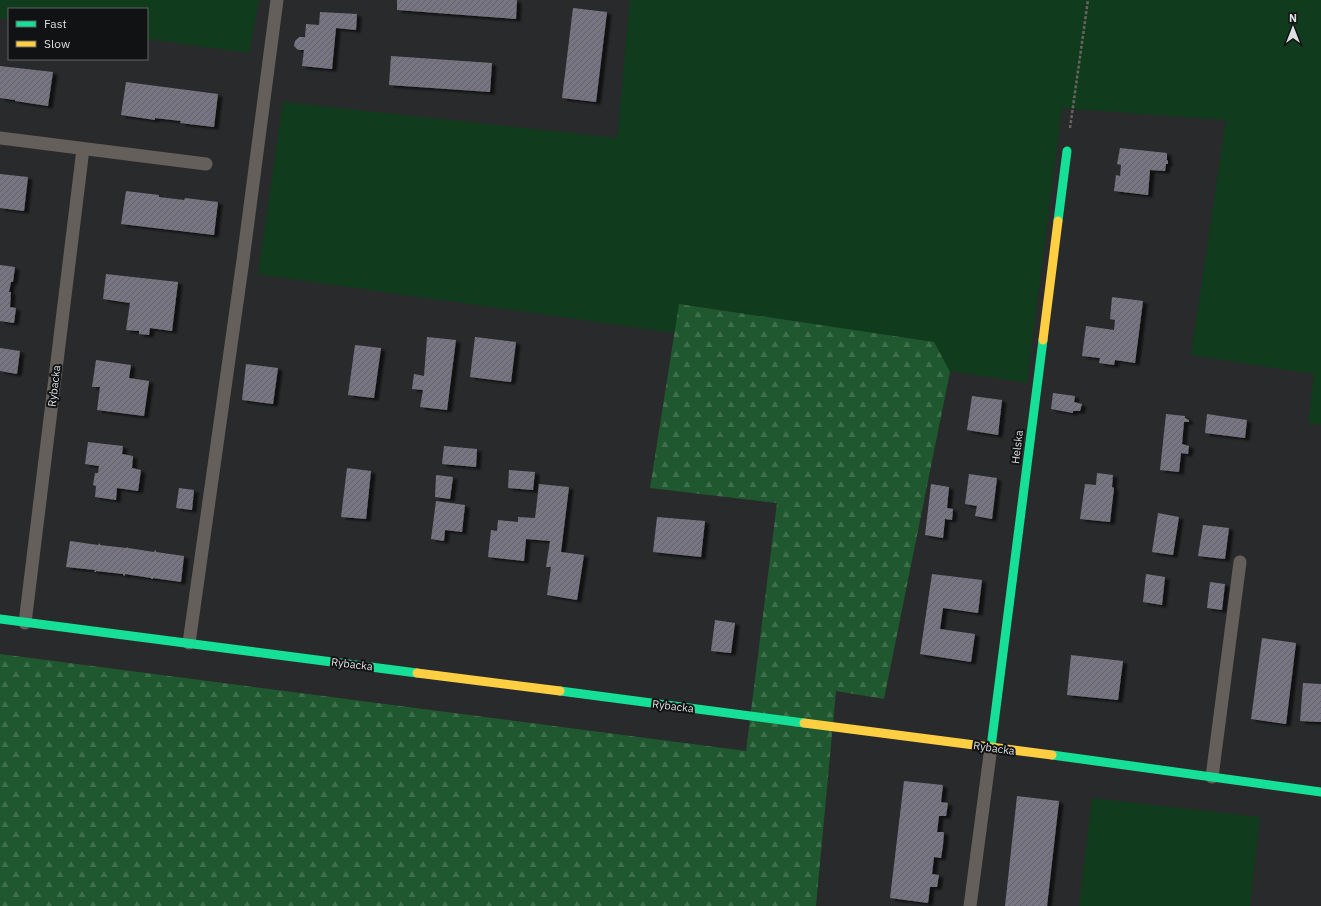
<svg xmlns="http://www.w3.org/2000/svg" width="1321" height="906" font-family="'IBM Plex Sans',sans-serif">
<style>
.green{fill:#103c1d}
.forest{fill:url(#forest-firs)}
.building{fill:url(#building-hatch);filter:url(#shadow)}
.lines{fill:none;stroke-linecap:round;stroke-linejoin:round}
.path{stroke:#696461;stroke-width:2.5;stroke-dasharray:3 2;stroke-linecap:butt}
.lane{stroke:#655f5b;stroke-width:13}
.fast{stroke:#16e098;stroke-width:9}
.slow{stroke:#ffcf43;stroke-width:9}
.labels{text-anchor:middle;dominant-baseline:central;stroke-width:4;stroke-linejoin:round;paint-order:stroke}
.street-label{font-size:11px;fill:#dedfe1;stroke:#111213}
</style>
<defs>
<pattern id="forest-firs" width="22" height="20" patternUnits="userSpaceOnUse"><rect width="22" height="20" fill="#1f582e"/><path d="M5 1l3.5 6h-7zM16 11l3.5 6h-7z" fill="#3f704c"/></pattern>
<pattern id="building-hatch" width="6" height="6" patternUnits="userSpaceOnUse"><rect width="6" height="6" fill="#787583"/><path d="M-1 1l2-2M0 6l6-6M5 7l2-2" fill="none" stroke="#63616a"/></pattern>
<filter id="shadow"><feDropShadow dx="4.5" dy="2.5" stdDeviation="1" flood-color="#0009"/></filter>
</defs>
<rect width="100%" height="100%" fill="#292a2b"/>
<!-- green -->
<g class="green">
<polygon points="0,0 259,0 249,53 147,39 147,9 9,9 9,20 0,18"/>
<polygon points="630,0 1321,0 1321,425 1308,423 1314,374 1191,355 1226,120 1062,108 1027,383 930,368 934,342 679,304 675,333 258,274 283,102 617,138"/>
<polygon points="1092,798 1260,817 1250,906 1079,906"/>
</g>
<!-- forest -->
<polygon class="forest" points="679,304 934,342 950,372 884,699 836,691 816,906 0,906 0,654 746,751 777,503 650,488"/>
<!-- building -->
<g class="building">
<polygon points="397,0 517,0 516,19 397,10"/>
<polygon points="573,8 607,12 596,102 562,98"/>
<polygon points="320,12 357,14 356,30 336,28 332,69 302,66 304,50 298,50 294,46 295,41 299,37 305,37 306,24 319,25"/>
<polygon points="391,56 492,63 490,92 389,85"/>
<polygon points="0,66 53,72 48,106 15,101 15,100 0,98"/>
<polygon points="126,82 218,94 214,127 180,123 181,121 155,118 155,120 121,115"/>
<polygon points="1120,148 1167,153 1167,160 1168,161 1168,164 1166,164 1165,171 1150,170 1148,195 1114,191 1116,175 1120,176 1121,165 1117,164"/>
<polygon points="0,174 28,177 24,211 0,208"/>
<polygon points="126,191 159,195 159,197 184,200 185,198 218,202 214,235 121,224"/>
<polygon points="0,265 15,267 13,282 11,282 9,292 11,292 10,307 16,308 14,323 0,321"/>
<polygon points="106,274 178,282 172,331 150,328 149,335 139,334 139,331 126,330 130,303 103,299"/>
<polygon points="1112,297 1143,301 1135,363 1115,360 1114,365 1099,363 1100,358 1082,356 1086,326 1114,330 1115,320 1110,319"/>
<polygon points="427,337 456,340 447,410 420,407 423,390 412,389 414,374 424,376"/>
<polygon points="475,337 516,342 511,382 470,377"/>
<polygon points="355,345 381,348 374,398 348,395"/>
<polygon points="0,348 20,351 17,374 0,371"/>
<polygon points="96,360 131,365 129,378 149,381 144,416 97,410 100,387 92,387"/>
<polygon points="246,364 278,368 273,404 242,400"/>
<polygon points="1053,393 1075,396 1074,402 1082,404 1080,411 1073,411 1073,413 1051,409"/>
<polygon points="972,396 1002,400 998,435 967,430"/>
<polygon points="1166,414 1185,416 1185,418 1189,420 1189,422 1184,422 1182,444 1189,446 1188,454 1181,453 1179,472 1160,470"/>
<polygon points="1207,414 1247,420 1245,438 1205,433"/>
<polygon points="88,442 123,446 122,454 133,456 132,468 141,470 138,491 117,488 116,500 95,497 96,486 93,485 95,473 98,473 99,466 85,464"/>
<polygon points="444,446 477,449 476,467 442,464"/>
<polygon points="347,468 371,471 366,519 341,517"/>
<polygon points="509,470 535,472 533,490 508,488"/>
<polygon points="1097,473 1113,475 1112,487 1114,488 1110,522 1080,519 1085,484 1096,485"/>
<polygon points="969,474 997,478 992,519 975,516 977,506 965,504"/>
<polygon points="436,475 453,477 450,499 435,497"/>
<polygon points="539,484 569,487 561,552 584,555 577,600 547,595 551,567 546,567 550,541 526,539 524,561 488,557 491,530 497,531 498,520 518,522 518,517 535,518"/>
<polygon points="931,484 949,487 947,508 953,509 952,520 945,519 943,538 925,535"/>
<polygon points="179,488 194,490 192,510 176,508"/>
<polygon points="436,501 465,505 462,532 445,530 444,541 431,539"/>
<polygon points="1158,513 1179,517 1173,555 1152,552"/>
<polygon points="657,517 705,521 701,557 653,552"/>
<polygon points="1203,525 1229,528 1225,559 1198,556"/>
<polygon points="70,541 98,545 100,543 100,545 126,548 128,547 128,548 154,552 155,550 156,551 156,552 184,556 181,582 153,578 153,579 151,579 151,578 125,574 125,576 123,575 123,574 96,571 96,572 94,572 95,570 66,567"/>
<polygon points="932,574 982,580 978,613 943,608 940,629 975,634 971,662 920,654"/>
<polygon points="1146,574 1165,577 1162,605 1143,602"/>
<polygon points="1210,582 1225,584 1222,610 1207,608"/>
<polygon points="715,620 735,623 731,653 711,651"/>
<polygon points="1262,638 1296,643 1286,724 1251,719"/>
<polygon points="1071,655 1123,661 1118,700 1067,695"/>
<polygon points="1303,683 1321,684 1321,722 1300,721"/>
<polygon points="904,781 943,785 941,802 948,803 946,816 939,816 937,832 944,832 943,845 941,858 934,857 932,874 939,875 937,887 930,887 928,903 890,898"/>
<polygon points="1017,796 1059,801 1047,906 1005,906"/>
</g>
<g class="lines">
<!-- path -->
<polyline class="path" points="1070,128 1088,0"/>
<!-- lane -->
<g class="lane">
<polyline points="0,138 206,164"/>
<polyline points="25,623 83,149"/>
<polyline points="189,643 243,260 277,0"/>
<polyline points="1212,777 1240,562"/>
<polyline points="970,906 991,747"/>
</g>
<!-- fast -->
<g class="fast">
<polyline points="1058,221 1067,151"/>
<polyline points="0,619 417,673"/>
<polyline points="560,691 804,723"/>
<polyline points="991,747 1043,340"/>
<polyline points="1052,755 1321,792"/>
</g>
<!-- slow -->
<g class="slow">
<polyline points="1043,340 1058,221"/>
<polyline points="417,673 560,691"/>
<polyline points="804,723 1052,755"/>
</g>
</g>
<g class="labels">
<!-- street labels -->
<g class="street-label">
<text transform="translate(54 386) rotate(-83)">Rybacka</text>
<text transform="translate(1017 447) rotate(-83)">Helska</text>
<text transform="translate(352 664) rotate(7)">Rybacka</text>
<text transform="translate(673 706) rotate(7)">Rybacka</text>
<text transform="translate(994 748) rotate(8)">Rybacka</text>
</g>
</g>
<!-- legend -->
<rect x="8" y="8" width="140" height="52" fill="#111213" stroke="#636465"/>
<rect x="16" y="21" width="20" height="6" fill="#16e098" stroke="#636465"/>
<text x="44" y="28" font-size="12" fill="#dedfe1">Fast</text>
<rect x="16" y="41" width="20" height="6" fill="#ffcf43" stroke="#636465"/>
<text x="44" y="48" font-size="12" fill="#dedfe1">Slow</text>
<!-- north arrow -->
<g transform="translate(1293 28)" stroke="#111213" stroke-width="3" paint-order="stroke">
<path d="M0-3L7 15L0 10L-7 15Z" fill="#dedfe1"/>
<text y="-6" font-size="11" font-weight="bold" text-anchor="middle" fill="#dedfe1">N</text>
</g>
</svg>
